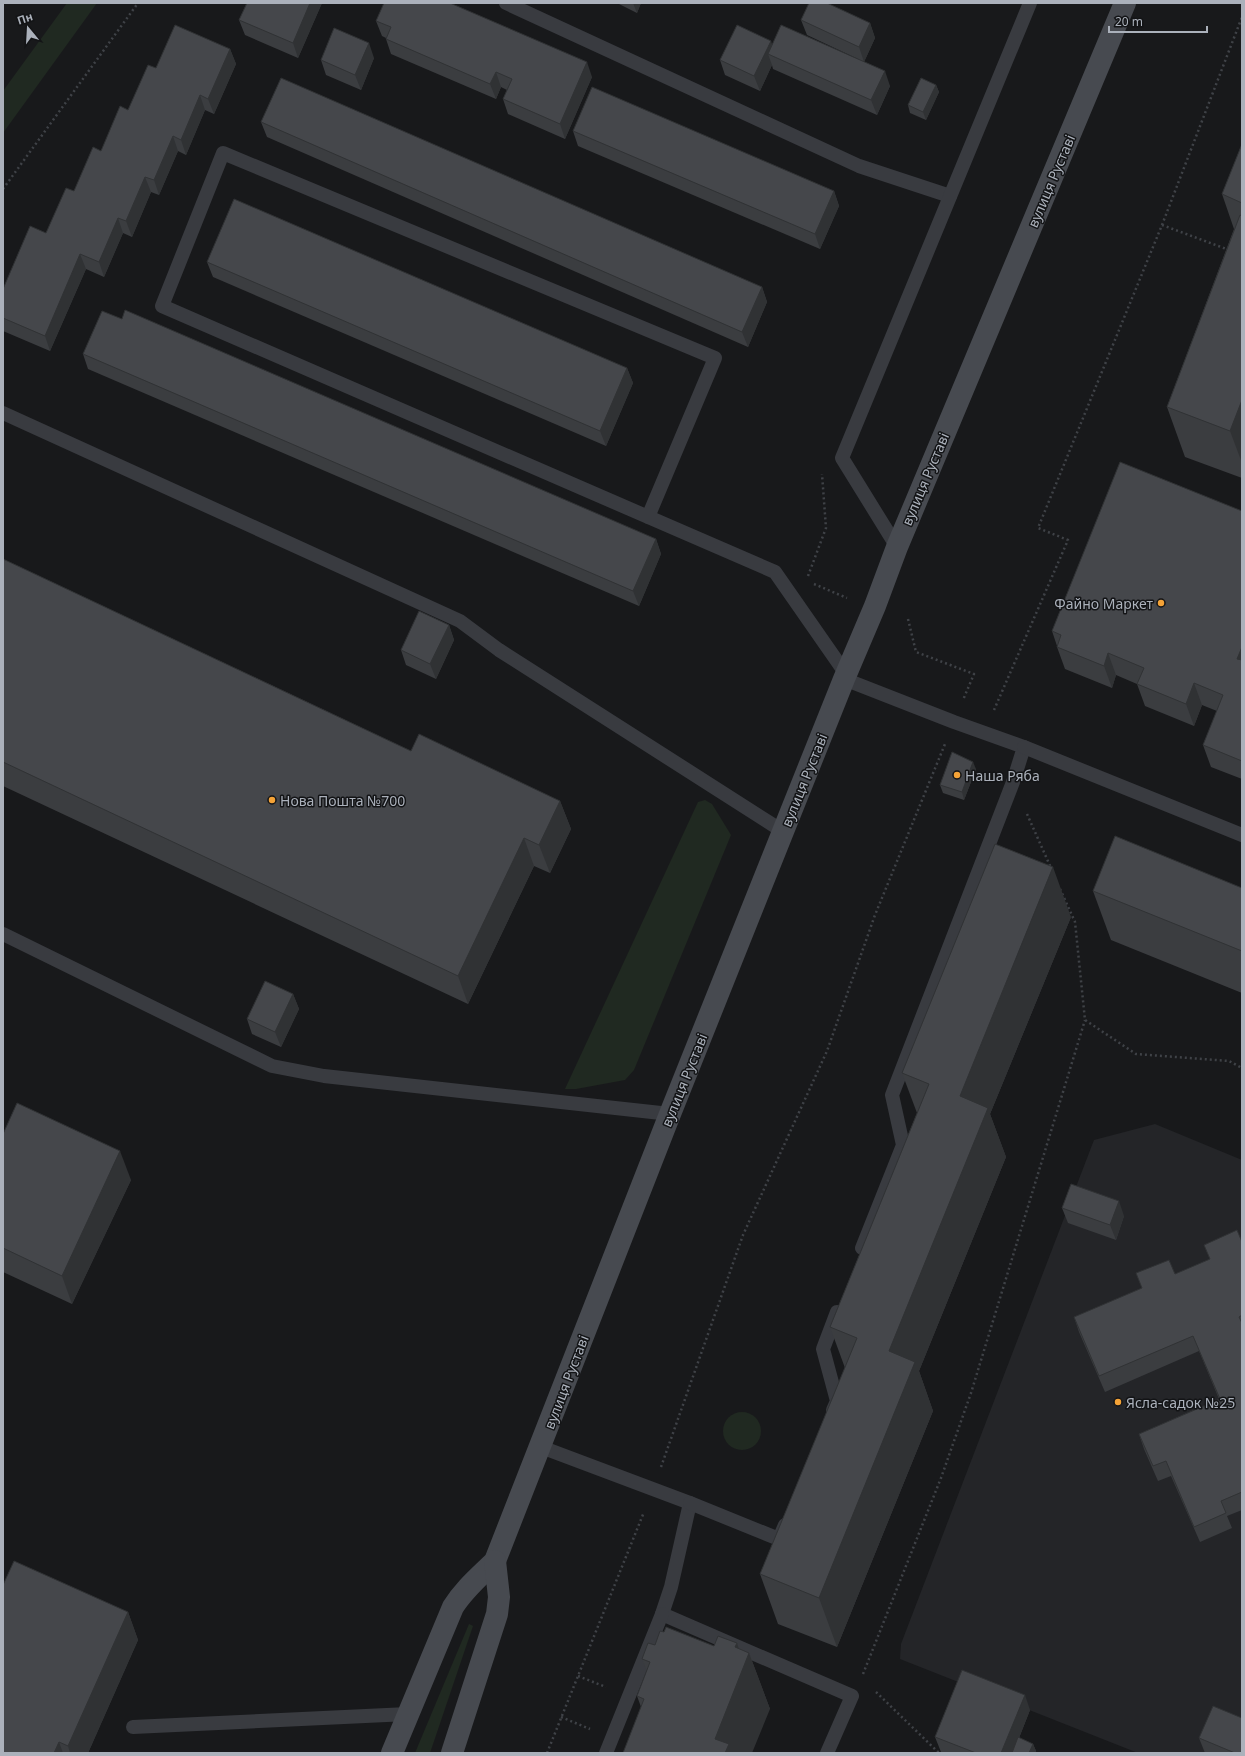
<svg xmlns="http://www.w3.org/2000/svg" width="1245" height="1756" font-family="'Noto Sans',sans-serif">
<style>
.built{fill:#242528}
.green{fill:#202921}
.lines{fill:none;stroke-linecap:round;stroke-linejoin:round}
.path{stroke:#3f4247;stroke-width:2.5;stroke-dasharray:2 3;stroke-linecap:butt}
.lane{stroke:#393b40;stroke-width:14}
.secondary{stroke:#474a50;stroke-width:22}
.wall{fill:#3b3d40}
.shaded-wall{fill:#303234}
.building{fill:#45474b;stroke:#303234}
.poi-dot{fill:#f5a337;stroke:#131416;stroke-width:1.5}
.labels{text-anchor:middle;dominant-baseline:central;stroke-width:3;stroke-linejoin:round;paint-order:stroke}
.street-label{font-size:14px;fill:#abb1bb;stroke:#131416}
.poi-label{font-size:14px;fill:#abb1bb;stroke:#131416;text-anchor:start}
</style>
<rect width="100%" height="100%" fill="#18191b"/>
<!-- built -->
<polygon class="built" points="1155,1124 1242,1160 1242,1753 1138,1753 900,1659 901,1644 1094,1140"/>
<!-- green -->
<g class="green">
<polygon points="67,3 97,3 3,133 3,91"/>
<polygon points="705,800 712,804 731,835 634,1070 625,1080 576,1089 565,1089 698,802"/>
<circle cx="742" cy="1431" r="19"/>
<polygon points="469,1624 473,1626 430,1753 415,1753"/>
</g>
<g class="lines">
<!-- path -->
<g class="path">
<polyline points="3,189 138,3"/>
<polyline points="1162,225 1229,250"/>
<polyline points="808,576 826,528 822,474"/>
<polyline points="814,584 847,598"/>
<polyline points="908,619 916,652 974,674 963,700"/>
<polyline points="994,710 1068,540 1038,528 1162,225 1242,17"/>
<polyline points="1027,814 1051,868"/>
<polyline points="1060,889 1075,922 1085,1020 1136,1054 1229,1061 1242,1068"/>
<polyline points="661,1467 743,1235 827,1051 875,915 945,744"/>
<polyline points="863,1674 941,1478 971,1393 1085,1020"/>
<polyline points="578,1676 606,1687"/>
<polyline points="876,1692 939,1753"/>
<polyline points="561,1717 590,1729"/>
<polyline points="547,1753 644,1512"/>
</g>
<!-- lane -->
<g class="lane">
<polyline points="506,3 859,166 950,196"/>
<polyline points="3,413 460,621 499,650 784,832"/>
<polyline points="648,517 715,358 223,153 162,306 775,572 846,674"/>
<polyline points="897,547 842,458 1030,3"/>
<polyline points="844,679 954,722 1024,747 1013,782 892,1095 903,1145 862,1248"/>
<polyline points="1024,747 1242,835"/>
<polyline points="3,934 272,1066 324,1076 670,1114"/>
<polyline points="833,1410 837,1401 823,1349 837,1312"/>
<polyline points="541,1447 690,1503 671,1587 662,1614 852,1696 827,1753"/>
<polyline points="690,1503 779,1539 785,1525"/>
<polyline points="133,1727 408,1714"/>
<polyline points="606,1753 662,1614"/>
</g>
<!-- secondary -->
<g class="secondary">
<path d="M392,1753L453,1607C464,1589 480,1576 495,1561L670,1114L844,679L875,606L897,547L1125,3"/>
<polyline points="452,1753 497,1614 499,1597 495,1561"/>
</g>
</g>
<!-- wall -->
<g class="wall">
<polygon points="247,3 322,3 298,58 245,35 239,20"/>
<polygon points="617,3 641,3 637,13"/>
<polygon points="801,20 870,23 875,38 864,62 890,86 877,115 773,69 772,65 760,91 725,75 720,60 772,45 858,59 807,35"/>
<polygon points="376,21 592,77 565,139 508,114 503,99 507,90 501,87 496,99 391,54 386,39 386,38 382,36"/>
<polygon points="230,49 236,64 214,114 205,110 186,155 178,151 159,195 151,192 132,237 123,233 104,277 86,269 50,351 3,331 3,289 46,233 128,110"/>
<polygon points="374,58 361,90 326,75 321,60"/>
<polygon points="936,85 939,92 926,120 910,113 908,105"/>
<polygon points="261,122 762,287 767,302 748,347 267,137"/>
<polygon points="573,131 834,191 839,206 820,249 578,146"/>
<polygon points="1242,144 1242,478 1185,457 1167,407 1234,229 1222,194"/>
<polygon points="207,262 627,368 633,383 606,446 213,277"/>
<polygon points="122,319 656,539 661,554 639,606 88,369 83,354"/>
<polygon points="1242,511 1242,779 1211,767 1203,745 1217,711 1202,705 1194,726 1145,706 1137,684 1116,675 1112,688 1065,669 1057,647 1057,646 1052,631"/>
<polygon points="3,559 411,751 560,801 571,829 550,873 534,866 468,1004 3,786"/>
<polygon points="449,625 454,640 436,679 406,665 401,650"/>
<polygon points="976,769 964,800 943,793 940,785"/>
<polygon points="1242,888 1242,993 1111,940 1093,891"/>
<polygon points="1071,917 990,1114 1006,1157 919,1371 933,1411 837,1647 778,1624 760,1574 845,1368 830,1327 917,1113 902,1073"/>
<polygon points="293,994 299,1009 281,1047 252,1034 247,1019"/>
<polygon points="3,1134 131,1180 72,1304 3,1272"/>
<polygon points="1062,1208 1124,1216 1116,1240 1068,1223"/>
<polygon points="1242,1242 1242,1510 1227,1516 1232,1528 1200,1542 1171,1476 1158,1481 1144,1449 1139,1434 1219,1399 1199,1351 1105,1392 1079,1332 1074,1317 1142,1288 1136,1273 1175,1274 1210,1259 1204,1245"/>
<polygon points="128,1612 138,1640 88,1753 3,1753"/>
<polygon points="664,1632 714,1646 737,1643 739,1649 749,1653 770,1709 641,1707 637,1696 647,1671 642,1659 655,1645"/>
<polygon points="1030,1710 1019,1738 1033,1744 1036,1751 1035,1753 943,1753 941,1752 935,1737"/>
<polygon points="1199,1738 1242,1753 1205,1753"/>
</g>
<!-- shaded-wall -->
<g class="shaded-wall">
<polygon points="310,3 322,3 298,58 293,43"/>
<polygon points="633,3 641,3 637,13"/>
<polygon points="870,23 875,38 864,62 859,47"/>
<polygon points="771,41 776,56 768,54 772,65 760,91 754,76"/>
<polygon points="369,43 374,58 361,90 355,75"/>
<polygon points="230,49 236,64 214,114 208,99"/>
<polygon points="587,62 592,77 565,139 560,124"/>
<polygon points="885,71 890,86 877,115 871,100"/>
<polygon points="496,72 501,87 496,99 490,84"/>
<polygon points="936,85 939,92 926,120 923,112"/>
<polygon points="200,95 205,110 186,155 181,140"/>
<polygon points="173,136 178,151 159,195 154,180"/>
<polygon points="145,177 151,192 132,237 126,221"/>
<polygon points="834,191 839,206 820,249 815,234"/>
<polygon points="118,218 123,233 104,277 99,262"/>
<polygon points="80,254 86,269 50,351 45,336"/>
<polygon points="762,287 767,302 748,347 742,332"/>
<polygon points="627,368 633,383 606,446 600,431"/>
<polygon points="1242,400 1242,463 1230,431"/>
<polygon points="656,539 661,554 639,606 633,591"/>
<polygon points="449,625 454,640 436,679 430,664"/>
<polygon points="1242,647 1242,672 1237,659"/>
<polygon points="1108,653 1116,675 1112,688 1104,666"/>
<polygon points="1194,683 1202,705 1194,726 1186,704"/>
<polygon points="973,762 976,769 964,800 962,792"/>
<polygon points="560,801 571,829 550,873 539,845"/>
<polygon points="524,838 534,866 468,1004 458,976"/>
<polygon points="1053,867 1071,917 990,1114 1006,1157 919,1371 933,1411 837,1647 819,1598 889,1351 960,1096"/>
<polygon points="293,994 299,1009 281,1047 275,1032"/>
<polygon points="120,1151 131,1180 72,1304 62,1276"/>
<polygon points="1119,1201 1124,1216 1116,1240 1110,1225"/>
<polygon points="128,1612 138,1640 88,1753 70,1753 68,1746"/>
<polygon points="737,1643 744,1665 749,1653 770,1709 752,1753 720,1753 715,1739 735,1647"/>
<polygon points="1025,1695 1030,1710 1013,1753 1001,1753"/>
<polygon points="59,1742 63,1753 54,1753"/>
<polygon points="1033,1744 1036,1751 1035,1753 1029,1753"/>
</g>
<!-- building -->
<g class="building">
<polygon points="247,3 310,3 293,43 239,20"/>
<polygon points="384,3 450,3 587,62 560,124 503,99 512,79 496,72 490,84 386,39 391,27 376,21"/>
<polygon points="809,3 827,3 870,23 859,47 801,20"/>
<polygon points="175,25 230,49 208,99 200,95 181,140 173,136 154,180 145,177 126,221 118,218 99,262 80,254 45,336 3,318 3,289 30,226 46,233 66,188 74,191 93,147 101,151 120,106 128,110 148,65 156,68"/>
<polygon points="737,25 771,41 754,76 720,60"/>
<polygon points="781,25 885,71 871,100 768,54"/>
<polygon points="334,28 369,43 355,75 321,60"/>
<polygon points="281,78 762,287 742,332 261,122"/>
<polygon points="921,78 936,85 923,112 908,105"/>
<polygon points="592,87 834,191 815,234 573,131"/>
<polygon points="1242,144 1242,203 1222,194"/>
<polygon points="234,199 627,368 600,431 207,262"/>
<polygon points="1240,215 1242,216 1242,400 1230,431 1167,407"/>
<polygon points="125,310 656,539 633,591 83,354 102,311 122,319"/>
<polygon points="1120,462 1242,511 1242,647 1237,659 1242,660 1242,761 1203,745 1223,695 1194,683 1186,704 1137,684 1144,668 1108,653 1104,666 1057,647 1061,635 1052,631"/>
<polygon points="3,559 411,751 419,734 560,801 539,845 524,838 458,976 3,762"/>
<polygon points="419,611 449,625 430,664 401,650"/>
<polygon points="952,752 973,762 962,792 940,785"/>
<polygon points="1115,836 1242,888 1242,951 1093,891"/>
<polygon points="995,844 1053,867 960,1096 988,1108 889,1351 915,1362 819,1598 760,1574 857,1338 830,1327 929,1084 902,1073"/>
<polygon points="265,981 293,994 275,1032 247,1019"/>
<polygon points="17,1103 120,1151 62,1276 3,1248 3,1134"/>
<polygon points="1071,1184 1119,1201 1110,1225 1062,1208"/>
<polygon points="1237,1230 1242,1242 1242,1315 1239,1317 1242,1323 1242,1492 1221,1501 1226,1513 1194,1527 1166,1461 1153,1466 1139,1434 1220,1399 1193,1336 1099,1376 1074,1317 1142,1288 1136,1273 1169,1260 1175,1274 1210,1259 1204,1245"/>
<polygon points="14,1561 128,1612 68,1746 59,1742 54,1753 3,1753 3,1585"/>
<polygon points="666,1627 714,1646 718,1636 737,1643 735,1647 749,1653 715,1739 729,1744 725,1753 623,1753 644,1699 637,1696 650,1662 642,1659 648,1643 655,1645 660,1631 664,1632"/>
<polygon points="962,1670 1025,1695 1001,1753 976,1753 935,1737"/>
<polygon points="1213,1706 1242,1718 1242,1753 1235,1753 1199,1738"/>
<polygon points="1018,1737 1033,1744 1029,1753 1012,1753"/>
</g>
<!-- markers -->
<g class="poi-dot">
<circle cx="1161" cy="603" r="4"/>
<circle cx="957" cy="775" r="4"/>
<circle cx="272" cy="800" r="4"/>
<circle cx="1118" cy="1402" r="4"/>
</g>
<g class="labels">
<!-- street labels -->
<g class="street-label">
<text transform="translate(1051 181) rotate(-67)">вулиця Руставі</text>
<text transform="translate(925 479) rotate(-67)">вулиця Руставі</text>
<text transform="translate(804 780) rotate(-68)">вулиця Руставі</text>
<text transform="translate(684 1080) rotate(-68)">вулиця Руставі</text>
<text transform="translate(566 1382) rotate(-69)">вулиця Руставі</text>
</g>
<!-- poi labels -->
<g class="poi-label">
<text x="1153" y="603" text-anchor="end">Файно Маркет</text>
<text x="965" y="775">Наша Ряба</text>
<text x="280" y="800">Нова Пошта №700</text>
<text x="1126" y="1402">Ясла-садок №25</text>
</g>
</g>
<!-- border -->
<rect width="1245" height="1756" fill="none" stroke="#abb1bb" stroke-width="8"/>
<!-- north arrow -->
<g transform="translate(28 28) rotate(342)" stroke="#131416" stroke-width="3" paint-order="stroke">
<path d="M0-3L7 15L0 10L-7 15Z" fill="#abb1bb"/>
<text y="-6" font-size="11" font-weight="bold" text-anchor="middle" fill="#abb1bb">Пн</text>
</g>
<!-- scale -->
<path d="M1109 26v6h98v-6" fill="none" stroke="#abb1bb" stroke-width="2"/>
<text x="1115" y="26" font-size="12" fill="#abb1bb" stroke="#131416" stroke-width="3" paint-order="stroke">20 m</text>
</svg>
